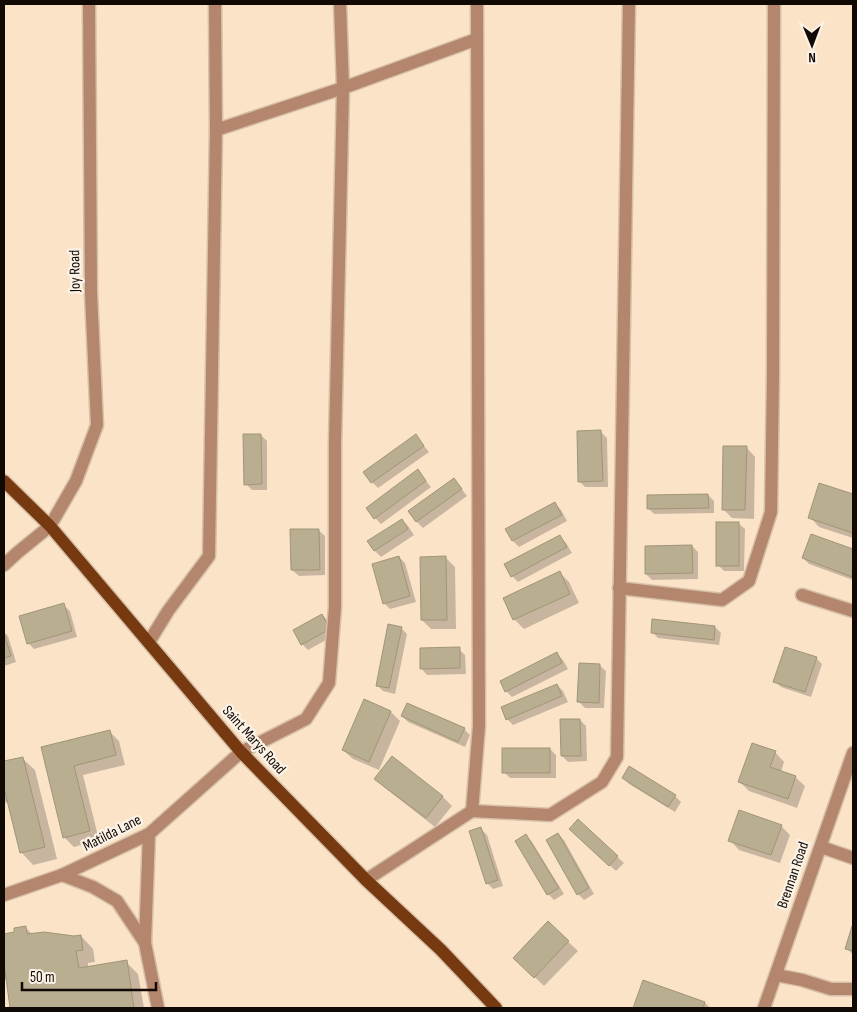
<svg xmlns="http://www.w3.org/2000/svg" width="857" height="1012" font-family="'Sofia Sans Condensed',sans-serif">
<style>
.shadow{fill:#0003}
.building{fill:#b9ae8f;stroke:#a09577}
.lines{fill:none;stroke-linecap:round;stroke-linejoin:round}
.minor-casing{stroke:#d6c0a8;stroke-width:15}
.major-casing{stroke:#d6c0a8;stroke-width:15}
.minor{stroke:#b4866d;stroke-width:12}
.major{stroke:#773910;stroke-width:12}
.labels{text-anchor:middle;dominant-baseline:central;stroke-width:4.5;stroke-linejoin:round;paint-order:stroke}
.street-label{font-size:15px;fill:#110903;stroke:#fcf3e8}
</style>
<rect width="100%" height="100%" fill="#fbe3c8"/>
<!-- shadow -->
<g class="shadow">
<polygon points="601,432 607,438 608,487 585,487 579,481"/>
<polygon points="261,435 267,441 267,490 252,490 246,484"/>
<polygon points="416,436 429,452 378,488 372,482"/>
<polygon points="746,447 755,457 754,519 732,518 723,509"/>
<polygon points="418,471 431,487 381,524 375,518"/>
<polygon points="454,479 467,496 423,528 417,522 410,511"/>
<polygon points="820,485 853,496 853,538 819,527 810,517"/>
<polygon points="708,495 714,501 714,513 654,514 648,508"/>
<polygon points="555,504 561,510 567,521 519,547 513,541"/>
<polygon points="402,520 408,526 414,535 381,557 375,551 369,542"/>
<polygon points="738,523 745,529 744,571 724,571 718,565"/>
<polygon points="318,530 325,536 325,575 299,576 292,570"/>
<polygon points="812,535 853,550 853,580 809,564 803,558"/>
<polygon points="560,537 566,543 572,553 518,582 512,576"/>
<polygon points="692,546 698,552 698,579 652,580 646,574"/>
<polygon points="399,557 405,563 416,602 390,609 384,603"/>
<polygon points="445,557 455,567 456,629 431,629 422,620"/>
<polygon points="560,573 569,582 579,603 524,629 514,619"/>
<polygon points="63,605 70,611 77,637 34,649 28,643"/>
<polygon points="322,615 328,621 335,635 308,650 302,644"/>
<polygon points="715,627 721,633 719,645 658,638 652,632"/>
<polygon points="401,628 407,634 395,694 383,691 377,685"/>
<polygon points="4,632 8,636 16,662 4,666"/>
<polygon points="459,649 465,655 466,674 427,675 421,668"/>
<polygon points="557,654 563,660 568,669 512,697 506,691"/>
<polygon points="816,658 822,664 811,697 781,687 775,681"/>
<polygon points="599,665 606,671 604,708 585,708 578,701"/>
<polygon points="557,685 563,691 568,702 513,725 507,719"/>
<polygon points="391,712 400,721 379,770 353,759 343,750"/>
<polygon points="402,716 464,729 470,735 465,747 408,722"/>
<polygon points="580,720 586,726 587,761 568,762 562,756"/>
<polygon points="109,731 119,741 125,765 83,775 99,840 74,847 64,837 42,748"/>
<polygon points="550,749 556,755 556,778 510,778 504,772"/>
<polygon points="775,752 784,762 781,772 795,777 805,786 797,808 749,791 740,782"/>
<polygon points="22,758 35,770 57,859 33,865 21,852 8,802 4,803 4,762"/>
<polygon points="392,758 443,797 452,806 435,827 385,788 376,779"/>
<polygon points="623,778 675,796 681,802 675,812 629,784"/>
<polygon points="578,821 624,863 616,871 576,835"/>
<polygon points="781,826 790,835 780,863 739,850 730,840"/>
<polygon points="481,829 487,835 503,886 493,889 487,883"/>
<polygon points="558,834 564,840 594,894 584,900 578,894"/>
<polygon points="526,836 532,842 564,894 554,900 548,894"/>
<polygon points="548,923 578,951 544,986 515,958"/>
<polygon points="853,927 853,955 847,948"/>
<polygon points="26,928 33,935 74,937 81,936 93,949 95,962 88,963 88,967 126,962 138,974 144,1008 12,1008 7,980 4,980 4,935 15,933"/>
<polygon points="644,981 705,1003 710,1008 634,1008"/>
</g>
<!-- building -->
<g class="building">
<polygon points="601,430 603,481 578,482 577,431"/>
<polygon points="243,434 261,434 262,484 244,485"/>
<polygon points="416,434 424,446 371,483 363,472"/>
<polygon points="723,446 747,446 745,510 722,510"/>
<polygon points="418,469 426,481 374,519 366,508"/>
<polygon points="454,478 462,489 416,522 408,511"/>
<polygon points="819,483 853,494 853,533 808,518"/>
<polygon points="708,494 709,508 647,509 647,495"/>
<polygon points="555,502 562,515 512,541 505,529"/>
<polygon points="402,519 408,529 374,551 367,541"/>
<rect x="716" y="522" width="23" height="44"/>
<polygon points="290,529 319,529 320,570 291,570"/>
<polygon points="811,534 853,549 852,577 802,558"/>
<polygon points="560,535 567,547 511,577 504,564"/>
<polygon points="692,545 693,573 645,574 645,546"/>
<polygon points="399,556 410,596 383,604 372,564"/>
<polygon points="446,556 447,620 421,620 420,557"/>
<polygon points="560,571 570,594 513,620 503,598"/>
<polygon points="64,603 72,631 27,644 19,616"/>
<polygon points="322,614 330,629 301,645 293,630"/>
<polygon points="652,619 715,626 714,640 651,633"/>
<polygon points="388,624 402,627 389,688 376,686"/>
<polygon points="4,633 11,656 4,658"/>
<polygon points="460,647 460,668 420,669 420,648"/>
<polygon points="785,647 817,657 805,692 773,682"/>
<polygon points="557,652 562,663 505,692 500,681"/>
<polygon points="579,663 600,664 599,703 577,702"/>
<polygon points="557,684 562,696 506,720 501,707"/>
<polygon points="364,699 391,711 369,762 342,750"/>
<polygon points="407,703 465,728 458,742 401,716"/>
<polygon points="560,719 580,719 581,756 561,756"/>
<polygon points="110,730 116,755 74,766 90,831 63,838 41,747"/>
<polygon points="752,743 776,751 770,767 796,776 788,799 738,782"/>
<rect x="502" y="748" width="48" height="25"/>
<polygon points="392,756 443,796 426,818 374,779"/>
<polygon points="23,757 45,847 20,853 4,788 4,761"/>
<polygon points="629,766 676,795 668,807 622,778"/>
<polygon points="739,810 782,825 771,855 728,841"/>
<polygon points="578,819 618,856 609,866 569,829"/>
<polygon points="481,827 498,880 486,884 469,831"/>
<polygon points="558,833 589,888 577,895 546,840"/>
<polygon points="526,834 559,888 547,895 515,841"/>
<polygon points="548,921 569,941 534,978 513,958"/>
<polygon points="853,923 853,951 845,949"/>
<polygon points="26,926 27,934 44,932 74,936 81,935 83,950 76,951 79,968 127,960 134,1008 10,1008 5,970 4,970 4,934 14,932 14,928"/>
<polygon points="643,980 705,1002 703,1008 633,1008"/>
</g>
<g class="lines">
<!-- minor casing -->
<g class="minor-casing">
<g id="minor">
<polyline points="340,4 343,88 477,39"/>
<polyline points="4,565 17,553 50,526 76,481 97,425 91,293 89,4"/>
<polyline points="619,588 722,600 749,581 771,512 773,377 774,4"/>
<polyline points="802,595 853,611"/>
<polyline points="149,642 168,611 209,556 216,130"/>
<polyline points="472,811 550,815 602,782 617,757 629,4"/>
<polyline points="821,847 853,858"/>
<polyline points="62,875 93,887 117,901 145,943 158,1008"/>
<polyline points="366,880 472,811 479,726 477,4"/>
<polyline points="4,895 62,875 149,834 241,752 306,719 329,683 335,607 335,443 343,88 216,130 215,4"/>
<polyline points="145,943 149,834"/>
<polyline points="776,975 802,980 831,989 853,989"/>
<polyline points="764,1008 853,753"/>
</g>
</g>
<!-- major casing -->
<g class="major-casing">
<polyline id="major" points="4,481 50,526 241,752 366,880 441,950 496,1008"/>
</g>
<!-- minor -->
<use href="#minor" class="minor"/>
<!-- major -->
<use href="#major" class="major"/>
</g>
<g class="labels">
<!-- street labels -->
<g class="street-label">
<text transform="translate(75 271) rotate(-91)">Joy Road</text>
<text transform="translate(254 740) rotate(48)">Saint Marys Road</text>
<text transform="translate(112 833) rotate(-27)">Matilda Lane</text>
<text transform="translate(793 875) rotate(-71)">Brennan Road</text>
</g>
</g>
<!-- border -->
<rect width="857" height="1012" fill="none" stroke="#110903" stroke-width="10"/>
<!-- north arrow -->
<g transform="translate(812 45) rotate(179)" stroke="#fcf3e8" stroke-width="4" paint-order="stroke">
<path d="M0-4L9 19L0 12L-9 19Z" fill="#110903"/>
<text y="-8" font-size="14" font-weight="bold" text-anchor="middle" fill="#110903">N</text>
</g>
<!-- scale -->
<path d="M22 982v8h134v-8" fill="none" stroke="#110903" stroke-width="2.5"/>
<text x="30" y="982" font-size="15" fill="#110903" stroke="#fcf3e8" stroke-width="4" paint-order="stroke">50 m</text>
</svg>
